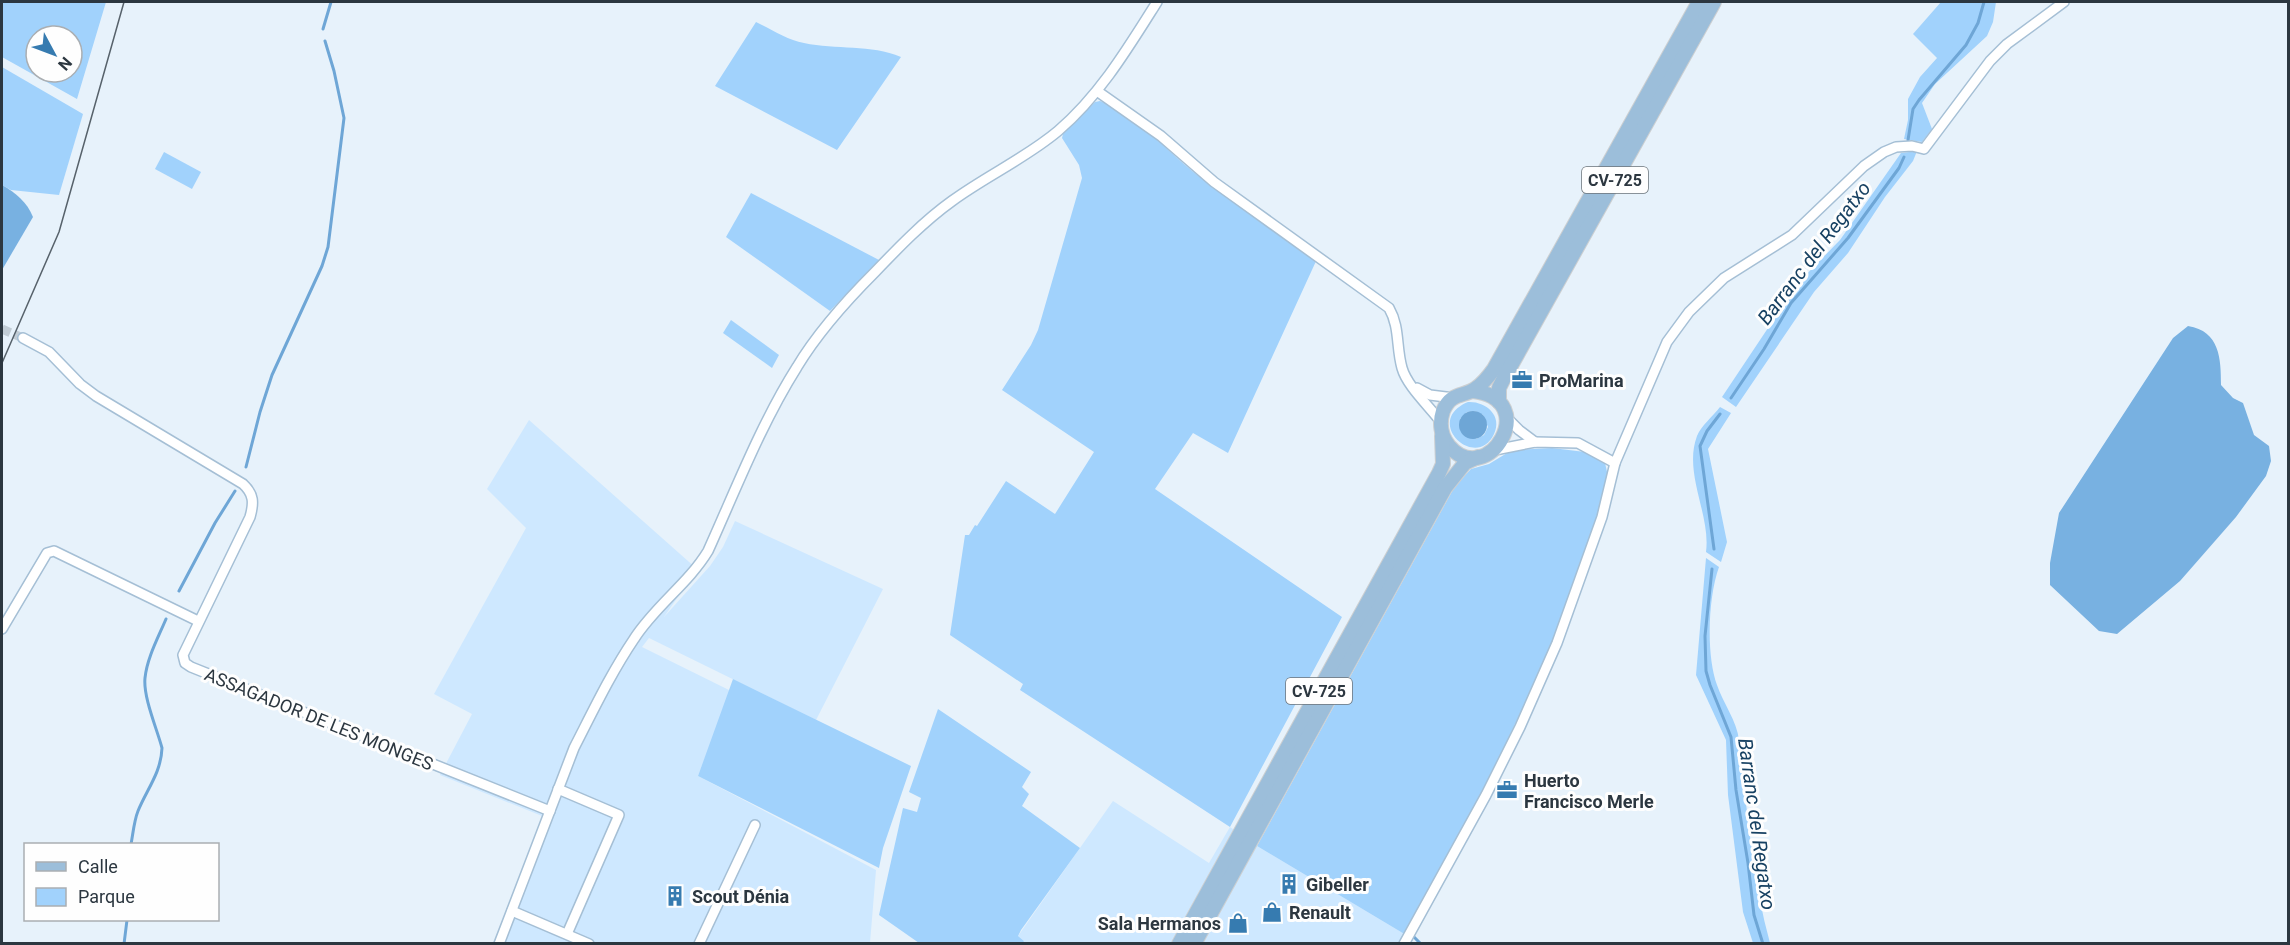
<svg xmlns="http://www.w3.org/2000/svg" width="2290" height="945" font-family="Roboto,sans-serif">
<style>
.built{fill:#cee8ff}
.green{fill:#a1d2fc;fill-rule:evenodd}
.forest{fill:#78b1e1}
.water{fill:#6ea6d6}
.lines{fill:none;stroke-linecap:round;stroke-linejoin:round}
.stream{stroke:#6ea6d6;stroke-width:3}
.minor-tunnel{stroke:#c2cdd6;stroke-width:9;stroke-dasharray:9 4.5;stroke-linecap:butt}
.minor-casing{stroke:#a5bfd5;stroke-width:12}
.primary-casing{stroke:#cccfd1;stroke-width:16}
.minor{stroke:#fff;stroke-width:9}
.primary{stroke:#9cbeda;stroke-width:14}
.tram{stroke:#57626b;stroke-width:1.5}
.labels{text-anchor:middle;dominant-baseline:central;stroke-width:6;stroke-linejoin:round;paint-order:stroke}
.shield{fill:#fefefe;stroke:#6b7379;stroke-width:1.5}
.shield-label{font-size:16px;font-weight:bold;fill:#2c3740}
.poi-label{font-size:18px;font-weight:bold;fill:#2c3740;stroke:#fefefe;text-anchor:start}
.street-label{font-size:18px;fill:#2c3740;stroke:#fefefe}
.water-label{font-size:20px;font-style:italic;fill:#174162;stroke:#fefefe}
</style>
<rect width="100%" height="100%" fill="#e7f2fb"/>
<!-- built -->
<g class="built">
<polygon points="529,420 697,569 664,617 710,566 723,547 735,521 883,589 816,720 649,638 642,647 731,691 698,776 876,870 870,943 505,943 552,820 440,775 472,714 434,694 526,528 487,489"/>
<polygon points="1113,801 1209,863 1230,827 1257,846 1406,935 1399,944 1023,944 1024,941 1018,936"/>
</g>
<!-- green -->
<g class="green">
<path d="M2,2H106L77,99L2,57ZM36,36H72V72H36Z"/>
<polygon points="1941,2 1996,2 1993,22 1987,36 1935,84 1922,103 1932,129 1922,142 1904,139 1908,120 1908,99 1920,77 1937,58 1913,34"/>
<path d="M756,22C771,29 787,40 804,43C836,50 871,44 901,57L837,150L715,86Z"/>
<polygon points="2,67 83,114 59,195 11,190 2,185"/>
<path d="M1100,101C1142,117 1170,157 1207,182C1243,207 1281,233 1317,259L1228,453L1193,433L1155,489L1342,617L1230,827L1020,690L1023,684L950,635L965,535H969L975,525L977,526L1006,481L1055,514L1094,452L1002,390L1031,345L1038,330L1082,178L1079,165L1062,138L1063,134L1095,102Z"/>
<polygon points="1917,151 1913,161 1885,197 1848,253 1814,292 1736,407 1722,397 1798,283 1840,240 1901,153"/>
<polygon points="164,152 201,172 192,189 155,169"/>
<polygon points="751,193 879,260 830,311 726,237"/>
<polygon points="731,320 779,355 772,368 723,333"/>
<path d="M1468,402C1485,401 1503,415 1494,434C1476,472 1422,421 1468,402ZM1475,411L1483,415L1488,427L1484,435L1476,439L1460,419L1467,412Z"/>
<path d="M1720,407L1731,413L1708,449L1727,542L1721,562L1706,552C1711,515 1683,473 1697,436C1701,426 1713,416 1720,407Z"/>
<polygon points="1552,448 1585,452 1605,463 1608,476 1600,511 1555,641 1480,797 1406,935 1257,846 1455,486 1471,469 1489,464 1512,450"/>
<path d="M1706,558L1719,567C1708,597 1706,655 1717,685C1723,703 1737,721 1739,740C1747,808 1752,878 1770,943H1753L1743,912L1728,795L1726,740L1696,675Z"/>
<polygon points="733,679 911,766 883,848 879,868 698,776"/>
<polygon points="938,709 1031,772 1022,787 1029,794 1022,806 1080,848 1021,930 1018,936 1024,941 1023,943 919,943 879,915 903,808 917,812 921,798 909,792"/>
</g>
<!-- forest -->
<g class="forest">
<path d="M2,185C16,193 27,202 33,217L2,270Z"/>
<path d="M2188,326C2220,331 2221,359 2221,385L2233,398L2243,403L2254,435L2269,446L2271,461L2266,476L2236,517L2180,581L2117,634L2099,631L2050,585V563L2059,513L2173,338Z"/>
</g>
<!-- water -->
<circle class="water" cx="1473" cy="425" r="14"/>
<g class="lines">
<!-- stream -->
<g class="stream">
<polyline points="323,29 331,2"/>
<polyline points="1908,140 1913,109 1919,100 1966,45 1978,23 1984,2"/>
<polyline points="1731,398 1764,349 1791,303 1848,238 1899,168 1904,157"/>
<polyline points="246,467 260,412 272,375 322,266 328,247 344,118 334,71 325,41"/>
<polyline points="1714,549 1700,446 1707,431 1720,414"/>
<polyline points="1712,569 1705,636 1706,671 1710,685 1731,737 1736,790 1748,863 1754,915 1763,944"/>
<polyline points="179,591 215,523 235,491"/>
<path d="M131,844C133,834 134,821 138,811C147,789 161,773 162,748C157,729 143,697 145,678C147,658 158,638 166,619"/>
<polyline points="1412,935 1421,944"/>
<polyline points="124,944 127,920"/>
</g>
<!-- minor-tunnel -->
<polyline class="minor-tunnel" points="2,329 23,338"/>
<!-- minor casing -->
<g class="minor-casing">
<g id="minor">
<path d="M1097,91L1161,136L1214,182L1389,308C1400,327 1396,347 1402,368C1407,386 1429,406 1441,422"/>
<path d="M23,338L49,352L80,384L96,396L243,484C254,494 254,503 250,517L183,655L185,663L191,667L550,811"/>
<polyline points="1417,388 1430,395 1454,398"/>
<polyline points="1506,417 1519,430 1535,442"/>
<polyline points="1495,450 1535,442 1578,443 1615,463"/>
<polyline points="2,629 47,553 54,551 198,621"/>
<polyline points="558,789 619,815 567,934"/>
<polyline points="512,911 589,944"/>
<path d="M499,944L574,748C593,711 611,673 634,639C655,606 688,584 708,551C736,489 761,424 797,367C818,332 846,301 875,272C898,248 924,221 952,201C986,176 1026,158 1058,131C1100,95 1128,48 1157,2"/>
<polyline points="699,944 755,825"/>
<polyline points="1404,944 1486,795 1520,727 1557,643 1602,517 1615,463 1667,342 1689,312 1724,278 1792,235 1864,166 1884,152 1896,147 1912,146 1924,149 1990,61 2007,44 2064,2"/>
</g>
</g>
<!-- primary casing -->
<g class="primary-casing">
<g id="primary">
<path d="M1473,391C1543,399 1488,491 1449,446C1441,436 1439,423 1443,411C1451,392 1463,397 1475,389C1483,384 1489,376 1494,369L1699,2"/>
<polyline points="1499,402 1499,388 1504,378 1714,2"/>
<polyline points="1179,944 1439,473 1443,464 1442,436"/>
<polyline points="1194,944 1445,488 1465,463 1478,457"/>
</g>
</g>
<!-- minor -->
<use href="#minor" class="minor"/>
<!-- primary -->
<use href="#primary" class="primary"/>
<!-- tram -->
<polyline class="tram" points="2,363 59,232 124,2"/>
</g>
<!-- icons -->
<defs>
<g id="office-bare" transform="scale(1.62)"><path d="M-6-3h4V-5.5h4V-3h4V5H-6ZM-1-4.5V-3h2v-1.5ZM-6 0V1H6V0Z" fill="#367bb0" stroke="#fefefe" stroke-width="2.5" paint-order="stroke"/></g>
<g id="building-bare" transform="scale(1.62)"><path d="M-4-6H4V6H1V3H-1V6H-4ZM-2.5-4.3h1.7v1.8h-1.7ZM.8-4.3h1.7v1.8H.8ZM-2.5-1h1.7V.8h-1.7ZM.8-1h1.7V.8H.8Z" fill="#367bb0" stroke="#fefefe" stroke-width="2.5" paint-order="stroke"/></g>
<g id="shop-bare" transform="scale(1.62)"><path d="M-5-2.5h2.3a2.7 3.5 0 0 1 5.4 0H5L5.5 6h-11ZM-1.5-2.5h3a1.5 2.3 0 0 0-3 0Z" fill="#367bb0" stroke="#fefefe" stroke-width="2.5" paint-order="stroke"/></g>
</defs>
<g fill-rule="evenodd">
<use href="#office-bare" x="1522" y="380"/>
<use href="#office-bare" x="1507" y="790"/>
<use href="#building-bare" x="1289" y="884"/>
<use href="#building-bare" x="675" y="896"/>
<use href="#shop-bare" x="1272" y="912"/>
<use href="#shop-bare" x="1238" y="923"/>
</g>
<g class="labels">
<!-- shield labels -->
<g class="shield">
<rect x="1582" y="167" width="66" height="26" rx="4.5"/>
<rect x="1286" y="678" width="66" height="26" rx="4.5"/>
</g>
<g class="shield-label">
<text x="1615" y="180">CV-725</text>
<text x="1319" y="691">CV-725</text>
</g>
<!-- poi labels -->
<g class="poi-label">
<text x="1539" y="380">ProMarina</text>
<text x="1524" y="780">Huerto<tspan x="1524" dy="21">Francisco Merle</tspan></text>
<text x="1306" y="884">Gibeller</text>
<text x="692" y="896">Scout Dénia</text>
<text x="1289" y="912">Renault</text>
<text x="1221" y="923" text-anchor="end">Sala Hermanos</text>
</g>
<!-- street labels -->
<g class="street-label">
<text transform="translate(319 719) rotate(22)">ASSAGADOR DE LES MONGES</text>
</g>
<!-- water labels -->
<g class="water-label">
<text transform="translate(1814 253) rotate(-53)">Barranc del Regatxo</text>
<text transform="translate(1757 824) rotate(82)">Barranc del Regatxo</text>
</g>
</g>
<!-- border -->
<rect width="2290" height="945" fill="none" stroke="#2c3740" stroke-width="6"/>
<!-- legend -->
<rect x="24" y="843" width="195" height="78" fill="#fefefe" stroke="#aaaeb2" stroke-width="1.5"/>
<rect x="36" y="862" width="30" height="9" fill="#9cbeda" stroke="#aaaeb2" stroke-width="1.5"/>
<text x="78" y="873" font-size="18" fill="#2c3740">Calle</text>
<rect x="36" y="888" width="30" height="18" fill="#a1d2fc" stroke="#aaaeb2" stroke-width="1.5"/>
<text x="78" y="903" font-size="18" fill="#2c3740">Parque</text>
<!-- north arrow -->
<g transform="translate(54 54) rotate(131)"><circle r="28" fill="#fefefe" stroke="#aaaeb2" stroke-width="1.5"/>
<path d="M0-4.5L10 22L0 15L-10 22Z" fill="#367bb0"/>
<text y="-9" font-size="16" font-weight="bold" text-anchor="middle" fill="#2c3740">N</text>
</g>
</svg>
